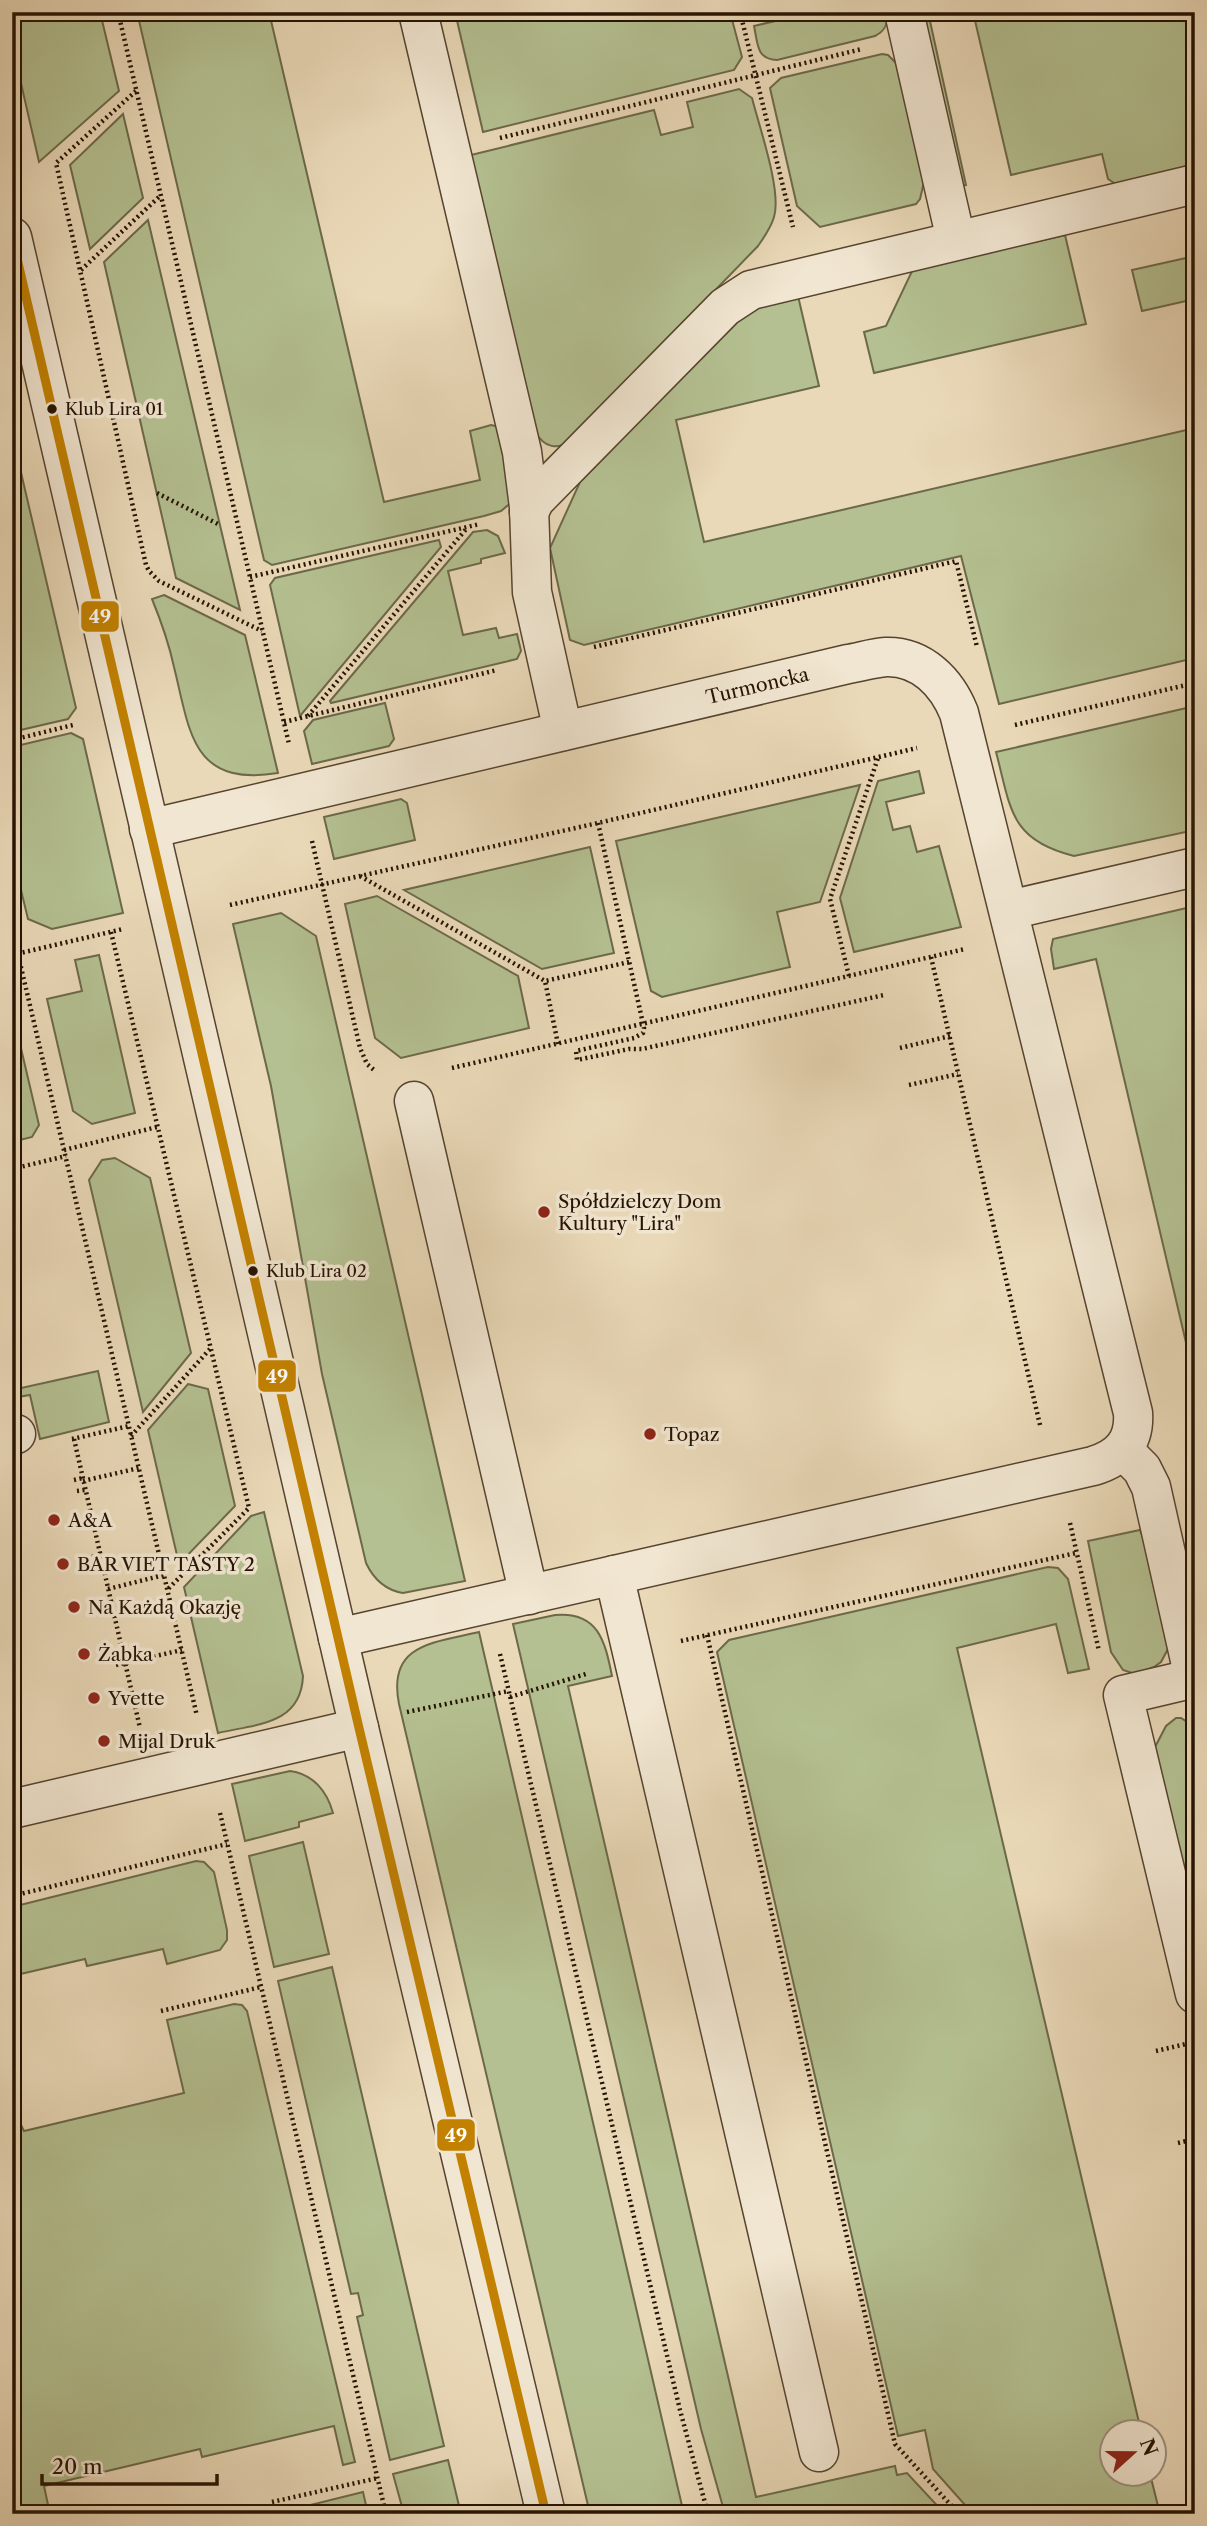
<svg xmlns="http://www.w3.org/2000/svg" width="1207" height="2526" font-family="'Libre Caslon Text',serif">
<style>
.green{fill:#b4c091;stroke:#6c694a;stroke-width:2}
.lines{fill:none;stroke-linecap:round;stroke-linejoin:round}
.minor-casing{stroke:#564430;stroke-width:41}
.path{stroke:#251202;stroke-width:4.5;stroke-dasharray:2 3.5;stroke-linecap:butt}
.minor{stroke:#f1e6d1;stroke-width:38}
.bus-1-casing{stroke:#f1e6d1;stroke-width:14}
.bus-1{stroke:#c28100;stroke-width:9}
.bus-dot{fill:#251202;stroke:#f1e6d1;stroke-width:2.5}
.poi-dot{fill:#8f2418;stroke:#f1e6d1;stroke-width:2.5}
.labels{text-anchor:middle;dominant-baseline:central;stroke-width:7;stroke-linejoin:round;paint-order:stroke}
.bus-label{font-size:17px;fill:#251202;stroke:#f1e6d1;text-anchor:start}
.street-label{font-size:19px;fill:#251202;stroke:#f1e6d1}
.poi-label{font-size:19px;fill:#251202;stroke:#f1e6d1;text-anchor:start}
.line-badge{stroke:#f1e6d1;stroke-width:2.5}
.badge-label{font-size:19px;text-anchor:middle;font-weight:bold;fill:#fff}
</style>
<rect width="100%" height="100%" fill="#ead9b8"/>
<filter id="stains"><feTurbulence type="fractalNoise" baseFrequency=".00286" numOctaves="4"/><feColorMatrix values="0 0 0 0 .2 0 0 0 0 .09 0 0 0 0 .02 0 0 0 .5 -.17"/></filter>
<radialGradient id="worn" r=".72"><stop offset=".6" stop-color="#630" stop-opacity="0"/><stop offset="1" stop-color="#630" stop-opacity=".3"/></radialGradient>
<!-- green -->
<g class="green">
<polygon points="12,12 100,12 119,91 39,162 12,44"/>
<polygon points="137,12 269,12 384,502 480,480 470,431 491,425 500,427 512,502 501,511 484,516 272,565 264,560"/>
<polygon points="455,12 730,12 742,57 734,70 483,132"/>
<path d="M813,12H886C889,24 885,31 875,36L777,60C756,59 758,44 754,26Z"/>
<polygon points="922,12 928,12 966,185 962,186"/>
<polygon points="973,12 1195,12 1195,169 1120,187 1108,179 1102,154 1011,175"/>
<polygon points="882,54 888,55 896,63 924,182 920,199 916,204 820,227 797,206 770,88 781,78"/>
<path d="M739,89L752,98C759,126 782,191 774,217C771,228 764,237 758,246L570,440C558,451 544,447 536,433L471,155L654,110L661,135L693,127L687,102Z"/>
<polygon points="123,114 143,198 90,249 70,165"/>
<polygon points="148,220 240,610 176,578 104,262"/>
<polygon points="1065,235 1086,324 874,373 864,332 886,326 913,269"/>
<polygon points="1195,256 1195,299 1142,311 1132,270"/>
<polygon points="798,296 819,386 676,420 704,542 1195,428 1195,658 999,704 961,556 584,645 570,640 550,548 580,482 750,308"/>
<polygon points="12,434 76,708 68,719 12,732"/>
<polygon points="487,530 498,536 505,553 481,559 481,563 448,571 463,635 496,628 499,638 517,634 521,651 517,659 331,703 330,701 473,532"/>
<polygon points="439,540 441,547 300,716 270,585 275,578"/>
<path d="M164,595L245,635L278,773C191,787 190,731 174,667C169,644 161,621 152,599Z"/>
<polygon points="385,703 394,739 389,746 312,764 304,731 313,720"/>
<path d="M1195,706V830L1074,856C1009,840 1011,808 996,752Z"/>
<polygon points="71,733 83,739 123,913 52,929 28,919 12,853 12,747"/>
<polygon points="919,771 924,793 886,802 893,830 910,826 917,852 939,846 961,927 854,952 840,898 878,781"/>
<polygon points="860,785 820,902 777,912 790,967 662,997 651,991 616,841"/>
<polygon points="401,799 407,803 415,840 334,859 324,817"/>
<polygon points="590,847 614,953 542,969 404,890"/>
<polygon points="377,896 518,976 529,1028 401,1058 375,1038 345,904"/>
<polygon points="1195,906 1195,1381 1096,959 1054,969 1051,949 1053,939"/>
<path d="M281,913L316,936L465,1581L403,1593C385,1590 374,1580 366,1563L322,1374L271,1086L233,924Z"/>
<polygon points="99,955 135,1113 92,1124 73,1111 47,999 82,991 75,960"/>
<polygon points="12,1010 39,1125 32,1137 12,1142"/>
<polygon points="115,1158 150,1178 191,1353 143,1412 89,1180 102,1160"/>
<polygon points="98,1371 109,1422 40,1439 30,1395 12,1398 12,1390"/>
<polygon points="188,1384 208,1389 235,1506 179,1564 148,1430"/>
<path d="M264,1512L303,1676C301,1725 256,1724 218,1733L184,1587L251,1516Z"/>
<polygon points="1140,1530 1152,1562 1169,1647 1161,1662 1154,1667 1135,1674 1123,1670 1111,1652 1088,1541"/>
<polygon points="1048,1567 1058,1568 1068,1579 1089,1669 1068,1673 1056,1624 957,1648 1141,2431 1112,2432 1112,2474 1150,2474 1160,2514 973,2514 933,2469 925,2430 898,2436 717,1652 729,1640"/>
<path d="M555,1615C598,1611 605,1641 612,1676L568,1686L756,2497L895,2466L897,2475L907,2473L945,2514H725L701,2429L513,1624Z"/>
<path d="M479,1632L683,2510L684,2514H590L399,1704C387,1644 433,1643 479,1632Z"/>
<polygon points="1176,1718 1181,1718 1195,1727 1195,1929 1154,1749 1166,1726"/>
<path d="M290,1771C313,1774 327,1791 333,1813L299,1822V1827L245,1841L232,1784Z"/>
<polygon points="303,1842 329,1954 274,1967 249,1856"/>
<polygon points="196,1861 204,1862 214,1872 227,1930 227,1940 220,1950 167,1964 163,1949 87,1966 85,1959 12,1976 12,1907"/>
<polygon points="332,1967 444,2446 390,2460 357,2317 363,2315 358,2293 351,2294 278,1981"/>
<polygon points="234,2004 242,2005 247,2011 355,2462 343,2465 334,2426 202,2457 200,2449 44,2486 50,2514 12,2514 12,2127 21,2125 24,2131 184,2093 167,2020"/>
<polygon points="448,2460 461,2514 404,2514 393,2474"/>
<polygon points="363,2492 368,2514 278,2514 278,2513"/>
</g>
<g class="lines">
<!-- minor casing -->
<g class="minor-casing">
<g id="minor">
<polyline points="418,12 522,452 529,507 532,592 563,731"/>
<polyline points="904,12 956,240"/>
<polyline points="12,237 359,1728 546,2514"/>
<polyline points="529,512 535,500 725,307 751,290 1195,184"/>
<path id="s1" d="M149,829L848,664C860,662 873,658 886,657C922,656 947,683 959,713L1133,1413C1135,1442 1120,1458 1093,1466L338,1638"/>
<polyline points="1009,910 1195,867"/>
<polyline points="414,1101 529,1595"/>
<polyline points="12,1435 16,1434"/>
<polyline points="1123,1450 1142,1469 1151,1487 1194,1678"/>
<polyline points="614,1575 819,2452"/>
<polyline points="1195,1678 1123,1695 1195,1994"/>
<polyline points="12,1809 359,1728"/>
</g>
</g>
<!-- path -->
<g class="path">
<polyline points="118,12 289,744"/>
<polyline points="740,12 793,227"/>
<polyline points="136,91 56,163 146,565 149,571 159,581 262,631"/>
<polyline points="500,138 862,49"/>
<polyline points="81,270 161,195"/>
<polyline points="157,493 220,525"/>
<polyline points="250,577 480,524"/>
<polyline points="594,647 956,561 977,647"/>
<polyline points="308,716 467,528"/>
<polyline points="284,722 497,670"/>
<polyline points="1015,725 1195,683"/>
<polyline points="12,740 73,725"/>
<polyline points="598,823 644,1028 643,1033 634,1038 576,1051 577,1060 629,1049 642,1049 884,995"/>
<polyline points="312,841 360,1048 367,1064 374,1070"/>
<polyline points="360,876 545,981"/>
<polyline points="230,905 598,823 917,748"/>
<polyline points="12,929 197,1716"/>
<polyline points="111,932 249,1508 167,1590"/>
<polyline points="12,955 123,929"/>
<polyline points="931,957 1040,1425 1037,1426"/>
<polyline points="849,976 830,899 878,758"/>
<polyline points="558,1044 545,981 629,962"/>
<polyline points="900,1048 950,1036"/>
<polyline points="452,1068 965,949"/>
<polyline points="909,1085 958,1074"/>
<polyline points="64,1150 157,1127"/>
<polyline points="12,1169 66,1156"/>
<polyline points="131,1436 210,1349"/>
<polyline points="72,1439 129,1426"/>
<polyline points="74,1439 140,1728"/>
<polyline points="74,1480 83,1478"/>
<polyline points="83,1481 139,1468"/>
<polyline points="77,1491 85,1490"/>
<polyline points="1070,1523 1099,1651"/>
<polyline points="92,1557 101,1555"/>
<polyline points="108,1589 164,1575"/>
<polyline points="707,1635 895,2444 959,2514"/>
<polyline points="681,1641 1076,1553"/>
<polyline points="500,1654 680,2410 708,2514"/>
<polyline points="116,1665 182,1650"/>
<polyline points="510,1697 586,1674"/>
<polyline points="407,1712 509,1691"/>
<polyline points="220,1813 386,2514"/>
<polyline points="12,1896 227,1844"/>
<polyline points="161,2011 261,1987"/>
<polyline points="1156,2051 1186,2044"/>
<polyline points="1178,2143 1195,2139"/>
<polyline points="272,2502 378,2478"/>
</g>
<!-- minor -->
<use href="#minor" class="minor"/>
<!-- bus-1 casing -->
<g class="bus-1-casing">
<polyline id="bus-1" points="12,237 359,1728 546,2514"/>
</g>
<!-- bus-1 -->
<use href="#bus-1" class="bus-1"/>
</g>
<!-- markers -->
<g class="bus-dot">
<circle cx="52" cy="409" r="6"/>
<circle cx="253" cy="1271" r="6"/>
</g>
<g class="poi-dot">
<circle cx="544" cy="1212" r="7"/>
<circle cx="650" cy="1434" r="7"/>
<circle cx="54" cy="1520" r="7"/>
<circle cx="63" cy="1564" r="7"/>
<circle cx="74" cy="1607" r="7"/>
<circle cx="84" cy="1654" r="7"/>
<circle cx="94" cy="1698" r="7"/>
<circle cx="104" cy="1741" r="7"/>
</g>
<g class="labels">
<!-- bus labels -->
<g class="bus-label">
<text x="65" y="409">Klub Lira 01</text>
<text x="266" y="1271">Klub Lira 02</text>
</g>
<!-- street labels -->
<g class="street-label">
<text stroke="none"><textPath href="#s1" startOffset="625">Turmoncka</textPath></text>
</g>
<!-- poi labels -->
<g class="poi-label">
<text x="558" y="1201">Spółdzielczy Dom<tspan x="558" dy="22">Kultury "Lira"</tspan></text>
<text x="664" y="1434">Topaz</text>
<text x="68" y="1520">A&amp;A</text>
<text x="77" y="1564">BAR VIET TASTY 2</text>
<text x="88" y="1607">Na Każdą Okazję</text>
<text x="98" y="1654">Żabka</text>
<text x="108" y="1698">Yvette</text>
<text x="118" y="1741">Mijal Druk</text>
</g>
</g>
<g class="line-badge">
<rect x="80" y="600" width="40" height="33" rx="7" fill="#c28100"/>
<rect x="257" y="1359" width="40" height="34" rx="7" fill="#c28100"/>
<rect x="436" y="2118" width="40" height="34" rx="7" fill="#c28100"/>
</g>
<g class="badge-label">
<text x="100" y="623">49</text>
<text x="277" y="1383">49</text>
<text x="456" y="2142">49</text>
</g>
<!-- margin -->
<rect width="1207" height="2526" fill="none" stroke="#ead9b8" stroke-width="42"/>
<rect x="14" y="14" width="1179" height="2498" fill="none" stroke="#251202" stroke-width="3.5"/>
<rect x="21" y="21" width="1165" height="2484" fill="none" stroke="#251202" stroke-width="2"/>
<!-- north arrow -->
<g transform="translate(1133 2453) rotate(69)"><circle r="33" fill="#f1e6d1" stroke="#9f917e" stroke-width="2"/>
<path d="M0-5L12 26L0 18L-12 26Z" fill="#8f2418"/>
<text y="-10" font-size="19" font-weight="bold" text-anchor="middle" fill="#251202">N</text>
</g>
<!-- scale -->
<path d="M42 2474v10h175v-10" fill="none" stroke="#251202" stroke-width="3.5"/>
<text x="52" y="2474" font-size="21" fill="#251202" stroke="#f1e6d1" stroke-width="5" paint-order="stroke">20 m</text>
<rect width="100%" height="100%" filter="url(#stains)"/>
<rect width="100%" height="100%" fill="url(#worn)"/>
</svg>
